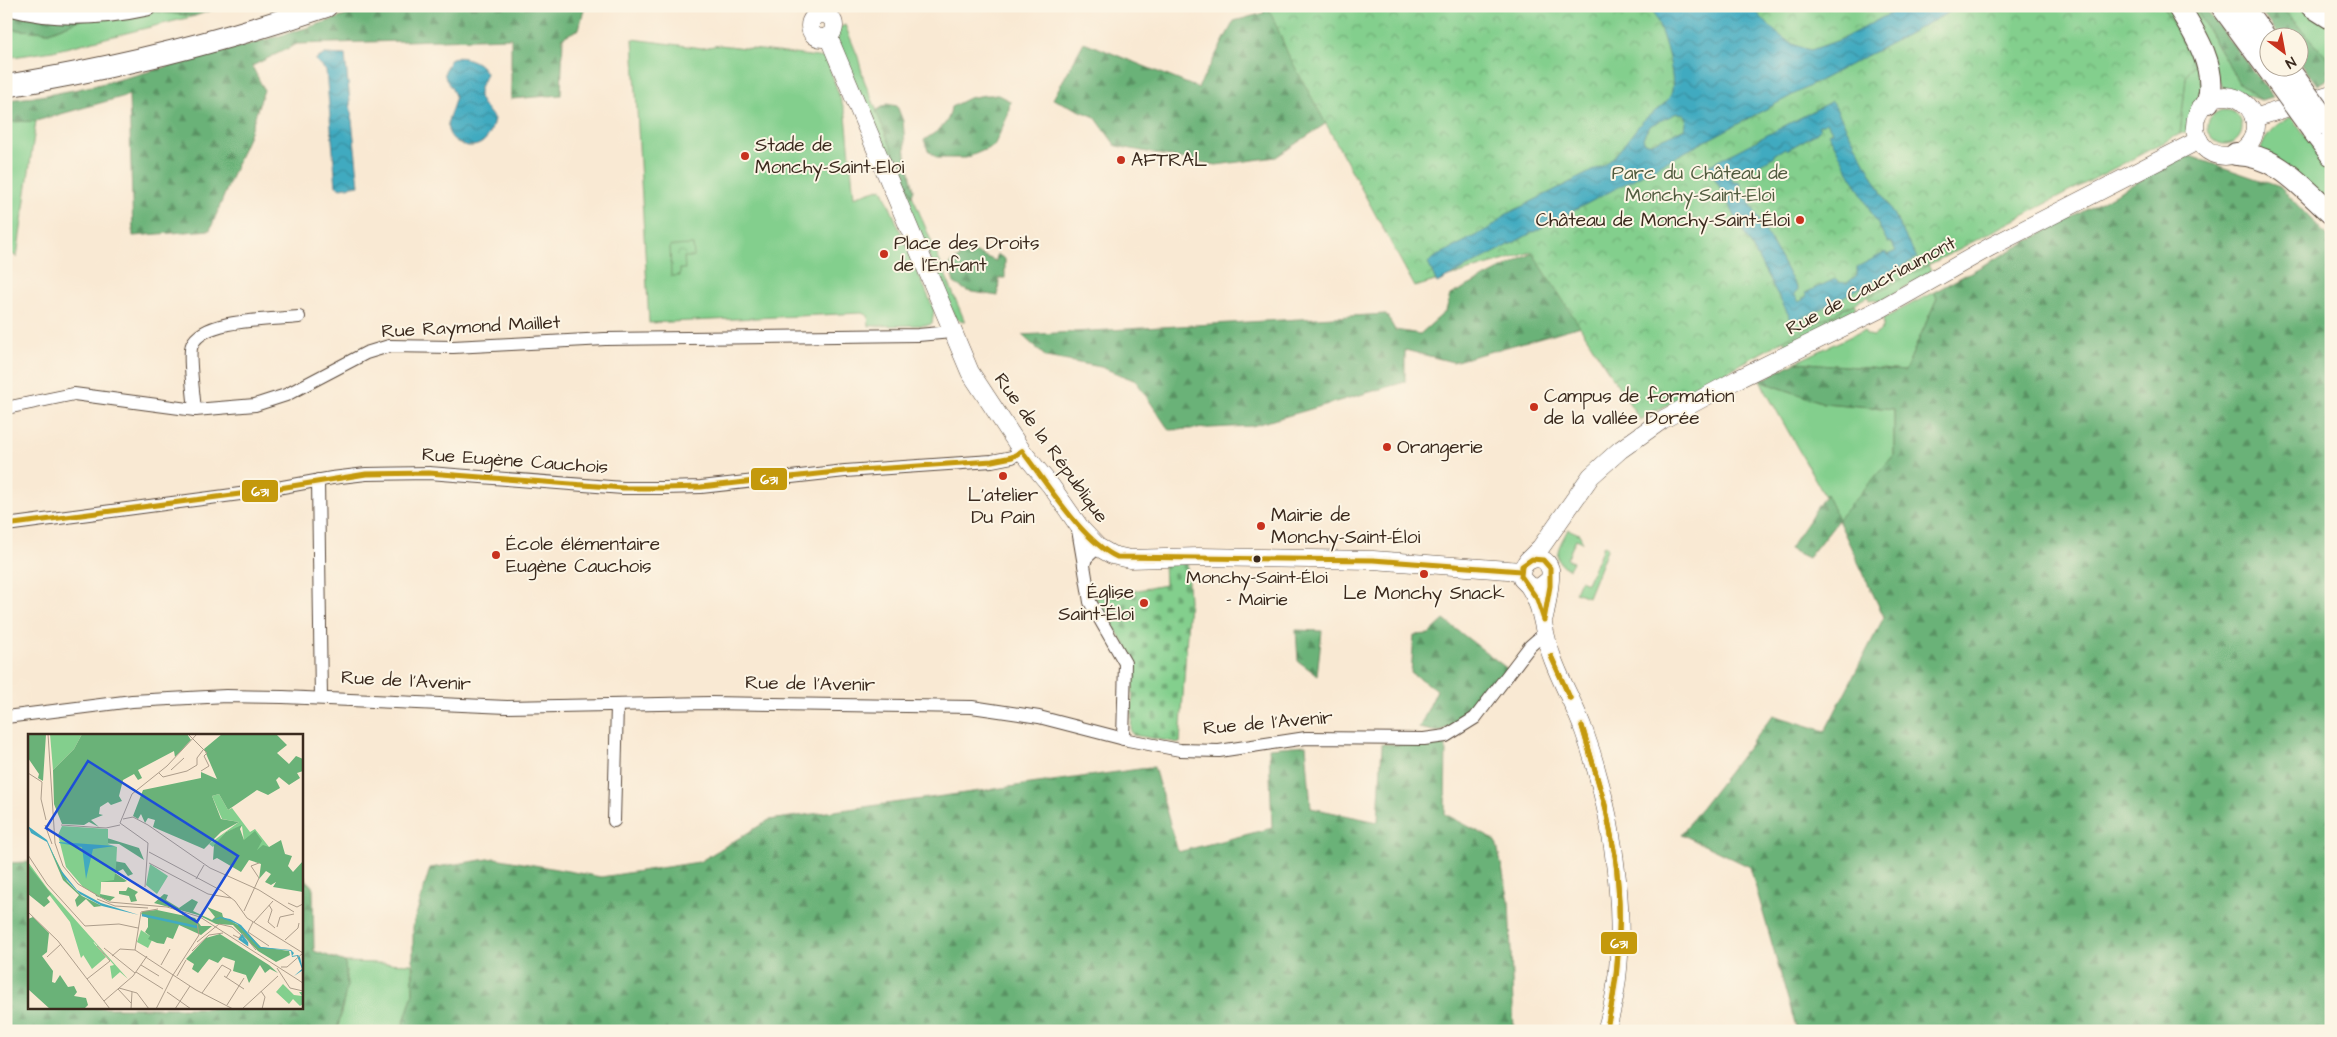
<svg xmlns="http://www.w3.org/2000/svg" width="2337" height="1037" font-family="'Architects Daughter',sans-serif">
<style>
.green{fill:#83cf8d;stroke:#5f7c56}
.forest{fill:url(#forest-firs);stroke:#526e4b}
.cemetery{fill:url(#cemetery-stones);stroke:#5f7c56}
.park{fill:url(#park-crowns);stroke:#5f7c56}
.water{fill:url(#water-waves);stroke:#3e6a6f;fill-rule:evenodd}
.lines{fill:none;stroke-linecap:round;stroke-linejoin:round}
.street-casing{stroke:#584739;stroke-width:14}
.secondary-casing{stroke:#584739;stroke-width:19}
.primary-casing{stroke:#584739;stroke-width:21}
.highway-casing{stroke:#584739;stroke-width:24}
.street{stroke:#fff;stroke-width:12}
.secondary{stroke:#fff;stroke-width:18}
.primary{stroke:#fff;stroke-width:19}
.highway{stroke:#fff;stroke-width:22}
.highway-bridge-casing{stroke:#584739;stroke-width:24;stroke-linecap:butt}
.highway-bridge{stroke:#fff;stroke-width:22}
.bus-1-casing{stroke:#fcf5e5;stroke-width:9}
.bus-1{stroke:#c4990c;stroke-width:5}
.poi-dot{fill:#c8321e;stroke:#fcf5e5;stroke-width:2}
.bus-dot{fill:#3b2a1e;stroke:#fcf5e5;stroke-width:2}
.labels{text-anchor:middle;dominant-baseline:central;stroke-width:4;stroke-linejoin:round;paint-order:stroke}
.bus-label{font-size:18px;fill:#3b2a1e;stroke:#fcf5e5}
.poi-label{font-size:19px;fill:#3b2a1e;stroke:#fcf5e5;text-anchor:start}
.park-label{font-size:19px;fill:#515c3f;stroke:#fcf5e5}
.street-label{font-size:19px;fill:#3b2a1e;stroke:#fcf5e5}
.inset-river{fill:none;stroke:#41aac0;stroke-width:2.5}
.inset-road{fill:none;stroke:#ad9d8b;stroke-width:1}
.view{fill:#1d4ed8;fill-opacity:0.15;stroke:#1d4ed8;stroke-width:2.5}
.inset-edge{fill:none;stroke:#3b2a1e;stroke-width:2.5}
.line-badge{stroke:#fcf5e5;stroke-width:2}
.badge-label{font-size:14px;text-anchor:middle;font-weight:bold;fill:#fff}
</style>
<defs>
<pattern id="forest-firs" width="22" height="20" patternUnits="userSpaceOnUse" patternTransform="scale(1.25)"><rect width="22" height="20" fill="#6ab278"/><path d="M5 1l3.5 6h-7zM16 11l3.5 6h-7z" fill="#589162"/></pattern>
<pattern id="cemetery-stones" width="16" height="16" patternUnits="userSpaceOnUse" patternTransform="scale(1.25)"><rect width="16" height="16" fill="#83cf8d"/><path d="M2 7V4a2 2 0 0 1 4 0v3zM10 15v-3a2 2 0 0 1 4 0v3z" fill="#6ca873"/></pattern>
<pattern id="park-crowns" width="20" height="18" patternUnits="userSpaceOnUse" patternTransform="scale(1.25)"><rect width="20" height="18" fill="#83cf8d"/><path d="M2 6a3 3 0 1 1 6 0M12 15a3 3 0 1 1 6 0" fill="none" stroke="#6ca873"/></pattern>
<pattern id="water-waves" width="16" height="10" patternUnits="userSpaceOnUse" patternTransform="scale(1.25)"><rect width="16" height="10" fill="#41aac0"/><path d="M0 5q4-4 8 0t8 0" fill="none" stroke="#388b9b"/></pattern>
</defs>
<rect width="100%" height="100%" fill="#fcf5e5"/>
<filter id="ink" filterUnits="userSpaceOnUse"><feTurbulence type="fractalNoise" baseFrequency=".02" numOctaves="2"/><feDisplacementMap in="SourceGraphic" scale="10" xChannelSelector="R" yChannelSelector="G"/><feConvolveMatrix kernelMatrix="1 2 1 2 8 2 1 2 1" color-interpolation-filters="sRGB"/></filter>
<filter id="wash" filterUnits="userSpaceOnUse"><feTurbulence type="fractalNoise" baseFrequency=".0096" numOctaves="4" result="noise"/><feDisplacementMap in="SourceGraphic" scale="20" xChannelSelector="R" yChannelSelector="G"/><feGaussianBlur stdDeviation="1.12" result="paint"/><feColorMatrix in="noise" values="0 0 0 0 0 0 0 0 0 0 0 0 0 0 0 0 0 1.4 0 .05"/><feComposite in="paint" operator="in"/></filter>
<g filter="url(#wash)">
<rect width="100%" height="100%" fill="#f9e9d3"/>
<!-- green -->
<g class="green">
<polygon points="2163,6 2170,6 2187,39 2203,86 2186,132 2180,134 2186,77 2194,63"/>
<polygon points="2185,6 2194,6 2239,83 2261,100 2222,87"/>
<polygon points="2280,6 2301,6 2331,25 2331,62"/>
<polygon points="112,7 195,16 53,51 6,58 6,29 49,32"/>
<polygon points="845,25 858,57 864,80 965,322 955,318 835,37 837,29"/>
<polygon points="633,39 702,48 720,45 826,58 846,115 854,197 882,188 934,310 932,323 929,325 869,326 868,316 862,313 649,323"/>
<circle cx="2225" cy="127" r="17"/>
<path d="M2291,117L2331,171V208L2261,149C2267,132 2274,125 2291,117Z"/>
<polygon points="36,121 17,257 6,251 6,122"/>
<polygon points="1928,265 1932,272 1879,302 1875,299 1869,300 1868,297"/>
<path d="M1934,292L1937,298L1905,371L1796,362L1864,330L1867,335L1873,336C1881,331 1885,328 1883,319Z"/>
<polygon points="1854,304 1856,307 1853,310 1852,316 1786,348 1784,340"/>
<polygon points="1760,381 1824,403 1894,409 1894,455 1838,520"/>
<path d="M1568,529L1579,534L1583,542L1576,539L1567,559L1573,562L1569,569C1548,560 1561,544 1568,529Z"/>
<polygon points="1604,545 1608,547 1588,597 1575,592 1580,580 1587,583"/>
<polygon points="345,962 412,964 413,994 401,1031 337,1031 347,985"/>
</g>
<!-- forest -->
<g class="forest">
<polygon points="6,6 223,6 195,16 112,7 49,32 6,29"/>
<path d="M374,6H585L579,29L563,37L561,95L511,99V38L297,44L252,66L264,90L248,137L210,230L133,236L129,95L36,121L6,122V100C66,95 126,78 184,62C248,45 311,28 374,6Z"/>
<polygon points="1262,6 1582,6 1355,104 1276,157 1216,165 1116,146 1095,117 1053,99 1084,42 1198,88 1234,21 1264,13"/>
<polygon points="2194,6 2203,6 2273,97 2261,100 2239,83"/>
<polygon points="2256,6 2280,6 2331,62 2331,77 2317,85 2300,62 2300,38 2280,37"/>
<path d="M985,95H998L1010,101L1008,115L994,146L966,158H937L928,150L924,140C939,130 949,125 951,107L969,98Z"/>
<polygon points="887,104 897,106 903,121 906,155 914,190 912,196 876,111"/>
<polygon points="2187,155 2280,187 2331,240 2331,1031 1797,1031 1750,867 1681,834 1773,715 1825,731 1884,617 1838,520 1808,558 1789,549 1826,494 1838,519 1894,455 1894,409 1824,403 1760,381 1796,362 1905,371 1937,298 1934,292"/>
<polygon points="1693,172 1784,340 1640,420 1659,373 1588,324 1453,362 1405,350 1405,382 1252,426 1169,430 1136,381 1101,367 1046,357 1022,335 1386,314 1395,330 1420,334 1446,311 1450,295"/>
<polygon points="969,250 996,261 997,254 1005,259 1005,278 999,278 998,296 967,291 954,283 949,265"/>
<polygon points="1444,620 1509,670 1471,717 1438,732 1419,728 1437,690 1411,673 1414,635 1429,634"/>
<polygon points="1296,630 1322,631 1317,675 1298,661"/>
<polygon points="1382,744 1446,744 1445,814 1496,841 1509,900 1514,1031 401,1031 413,994 413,925 430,868 495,858 601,877 699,862 769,820 1154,767 1178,852 1272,828 1269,748 1306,745 1311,808 1378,822"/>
<polygon points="29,862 29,1008 301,1008 301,872 313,888 314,951 345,962 347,985 337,1031 6,1031 6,863"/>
</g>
<!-- cemetery -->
<polygon class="cemetery" points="1187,563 1189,601 1180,743 1133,735 1131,731 1134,658 1095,598 1165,585 1164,564"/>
<!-- park -->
<g class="park">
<polygon points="1268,6 2163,6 2194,63 2186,77 2180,134 1784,340 1640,420 1532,252 1415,287 1288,54"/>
<polygon points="693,245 694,257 684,257 685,269 680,269 680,276 671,276 670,246"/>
</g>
<!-- water -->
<g class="water">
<path d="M1651,6H1752C1767,25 1786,46 1811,50L1842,39L1904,6H1961L1437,283L1428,263L1433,258L1492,227L1505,215L1606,164C1620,152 1629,137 1641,123C1649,114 1662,108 1669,98C1681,82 1659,23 1651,6ZM1677,113L1684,114L1687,118L1685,128L1652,143H1645L1643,138L1649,126Z"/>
<polygon points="325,54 345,55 359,185 341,188 336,186 326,71 315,60"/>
<path d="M457,57C470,58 480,62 486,73C484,80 479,87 479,94C478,101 490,112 494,119C492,127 491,134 485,140C474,152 452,145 448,130C445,119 455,108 455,96C449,79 437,78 452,58Z"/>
<path d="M1832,101L1917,258L1793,323L1708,166ZM1827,122L1832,131L1828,133L1888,243L1891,242L1896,251L1887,255L1886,252L1857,267V275L1847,283L1838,282L1835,279L1805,293L1807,297L1799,302L1794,294L1798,291L1738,181L1734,183L1730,175L1738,171L1744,173L1775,156V154L1785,148L1787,150L1817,133L1820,129L1818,126Z"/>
</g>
</g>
<g filter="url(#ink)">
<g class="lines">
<!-- street casing -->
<g class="street-casing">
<g id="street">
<polyline points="6,408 74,394 195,410 255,405 286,395 366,353 389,346 453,347 605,339 918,335 952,332"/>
<path d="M195,410C194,398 188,353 192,345C203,318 273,320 299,317"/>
<polyline points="318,480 321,698"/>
<polyline points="1077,524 1084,565"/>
<polyline points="6,525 255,492 332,478 366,474 429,473 623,488 663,488 701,487 845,471 992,461 1012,457 1022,451"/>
<polyline points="1098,547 1086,558 1084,565 1090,602 1125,663 1123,739"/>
<polyline points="6,717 132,701 226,696 283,697 507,707 710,703 972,707 1039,717 1128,740 1180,750 1219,751 1306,738 1424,739 1446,736 1475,718 1530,646 1538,639 1546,638"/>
<polyline points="614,821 617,705"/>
</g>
</g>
<!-- secondary casing -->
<g class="secondary-casing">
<g id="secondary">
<circle cx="822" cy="26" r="12"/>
<polyline points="828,36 970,372 1022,451 1051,486 1081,529 1098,547 1112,555 1130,559 1198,557 1373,560 1521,571"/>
<circle cx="2225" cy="126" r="30"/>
<polyline points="2254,118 2331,94"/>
<polyline points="1527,561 1541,547 1591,476 1620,450 1662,420 1738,379 1882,308 1990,247 2199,140"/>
<path d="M1529,586C1544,609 1542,630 1551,654C1560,681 1575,705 1584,731C1615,818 1634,942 1606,1031"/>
<path d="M1544,617C1546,609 1552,575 1550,569C1544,549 1517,560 1522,579L1529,586L1539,588L1549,580"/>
</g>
</g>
<!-- primary casing -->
<g class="primary-casing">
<path id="primary" d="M10,6C55,18 101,16 147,6"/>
</g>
<!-- highway casing -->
<g class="highway-casing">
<g id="highway">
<path d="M2178,6C2195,33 2218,69 2208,102"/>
<polyline points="2222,6 2278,82"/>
<polyline points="2242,6 2270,44"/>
<polyline points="2312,6 2331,18"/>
<path d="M6,86C115,68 222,42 326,6"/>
<polyline points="2312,129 2331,154"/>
<path d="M2236,154C2277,155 2302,187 2331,213"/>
</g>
</g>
<!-- street -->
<use href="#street" class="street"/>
<!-- secondary -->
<use href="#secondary" class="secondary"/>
<!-- primary -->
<use href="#primary" class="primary"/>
<!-- highway -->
<use href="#highway" class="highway"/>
<!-- highway-bridge casing -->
<g class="highway-bridge-casing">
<g id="highway-bridge">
<polyline points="2291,73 2331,128"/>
<polyline points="2278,82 2312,129"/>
</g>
</g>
<!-- highway-bridge -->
<use href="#highway-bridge" class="highway-bridge"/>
<!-- bus-1 casing -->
<g class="bus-1-casing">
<g id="bus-1">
<path d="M1022,451C1047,483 1081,540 1117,557L1373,560L1521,571"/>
<polyline points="6,525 255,492 366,474 429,473 623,488 663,488 701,487 845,471 992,461 1012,457 1022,451"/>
<polygon points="1532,559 1543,560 1550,568 1550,586 1544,620 1537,599 1521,576 1522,566"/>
<polyline points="1551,656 1570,698"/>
<polyline points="1551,656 1570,698"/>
<polyline points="1582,726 1605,805 1615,855"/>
<polyline points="1582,726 1605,805 1615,855"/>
<path d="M1606,1031C1620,972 1623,915 1615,855"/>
<path d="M1606,1031C1621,972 1623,916 1615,855"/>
</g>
</g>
<!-- bus-1 -->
<use href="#bus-1" class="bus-1"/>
</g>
</g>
<!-- markers -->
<g class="poi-dot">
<circle cx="745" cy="156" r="5"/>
<circle cx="1121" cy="160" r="5"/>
<circle cx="1800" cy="220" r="5"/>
<circle cx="884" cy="254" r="5"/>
<circle cx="1534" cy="407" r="5"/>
<circle cx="1387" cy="447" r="5"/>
<circle cx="1003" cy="476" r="5"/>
<circle cx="1261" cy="526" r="5"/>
<circle cx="496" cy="555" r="5"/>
<circle cx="1424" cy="574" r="5"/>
<circle cx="1144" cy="603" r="5"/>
</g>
<circle class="bus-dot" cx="1257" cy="559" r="4.5"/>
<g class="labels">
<!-- bus labels -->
<g class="bus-label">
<text x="1257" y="577">Monchy-Saint-Éloi<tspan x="1257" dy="22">– Mairie</tspan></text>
</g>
<!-- poi labels -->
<g class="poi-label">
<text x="755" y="145">Stade de<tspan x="755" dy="22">Monchy-Saint-Eloi</tspan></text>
<text x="1131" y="160">AFTRAL</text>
<text x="1790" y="220" text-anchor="end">Château de Monchy-Saint-Éloi</text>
<text x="894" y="243">Place des Droits<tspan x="894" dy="22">de l'Enfant</tspan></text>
<text x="1544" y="396">Campus de formation<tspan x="1544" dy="22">de la vallée Dorée</tspan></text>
<text x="1397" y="447">Orangerie</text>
<text x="1003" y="495" text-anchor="middle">L'atelier<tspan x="1003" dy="22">Du Pain</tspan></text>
<text x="1271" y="515">Mairie de<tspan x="1271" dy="22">Monchy-Saint-Éloi</tspan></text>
<text x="506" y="544">École élémentaire<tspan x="506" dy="22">Eugène Cauchois</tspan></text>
<text x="1134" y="592" text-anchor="end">Église<tspan x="1134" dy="22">Saint-Éloi</tspan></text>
<text x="1424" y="593" text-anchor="middle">Le Monchy Snack</text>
</g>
<!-- park labels -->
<g class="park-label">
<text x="1700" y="173">Parc du Château de<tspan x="1700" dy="22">Monchy-Saint-Eloi</tspan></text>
</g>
<!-- street labels -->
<g class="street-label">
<text transform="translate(1871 286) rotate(-28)">Rue de Caucriaumont</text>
<text transform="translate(471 327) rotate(-3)">Rue Raymond Maillet</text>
<text transform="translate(1051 448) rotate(54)">Rue de la République</text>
<text transform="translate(515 461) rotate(4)">Rue Eugène Cauchois</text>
<text transform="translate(406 681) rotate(3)">Rue de l'Avenir</text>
<text transform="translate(810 684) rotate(1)">Rue de l'Avenir</text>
<text transform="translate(1268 723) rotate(-5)">Rue de l'Avenir</text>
</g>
</g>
<!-- overview -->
<g transform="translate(28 734)">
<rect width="275" height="275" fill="#f9e9d3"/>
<path d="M22,0H54L46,15L25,36ZM191,60L200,76L204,74L222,98L227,95L241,113L229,116L216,107L214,92L198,98L185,113L181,110L211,88L194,85L184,62ZM0,128L19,154L100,245L92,238L84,245L82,232L86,231L66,208L53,224L42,188L0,133ZM122,130L140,142L129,160L118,151ZM113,196L122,202L124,206L120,214L109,208ZM255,250L266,261L274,262L271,258H275V270L272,272L265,265L261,270L248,258Z" fill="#83cf8d"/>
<path d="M0,0H18L15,47L10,44L11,40L0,24ZM54,0H159L163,6L147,23L146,17L110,36L114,44L110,46L106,40L95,46L91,62L94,67L83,71L80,68L72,73L71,80L75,81L63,86L71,93L61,88L56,91L34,90L26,70L25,36L46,15ZM194,0H248L259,11L249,19L261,30L268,22L275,25V37L269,39L272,44L261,51L251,43L248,46L252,54L240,61L229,56L200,76L191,60L184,62L193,85L211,88L193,98L176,115L125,93L127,86L120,84L117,89L113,80L110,85L105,82L115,56L173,44V38L189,45L176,15ZM214,91L212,95L216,106L227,97L234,107L229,116L235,111L241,113L253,106L257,120L264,122L260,132L265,138L275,127V158L245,153L248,148L243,151L237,148L243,140L238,137L231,145L233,130L221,126L213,138L189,124L185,126L186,111L198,98ZM67,95H80L77,98L79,104L111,114L116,126L91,110L66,109ZM14,103L19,108L39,147L54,162L74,172L66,173L58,165L49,173L47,166L51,161L35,146L19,108ZM86,127L97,129L105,140L100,142L95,135L87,139L99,147L96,148H73L72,160L87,163L82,167L68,162L62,139ZM1,132L23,160L19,164L22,168L16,173L0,160ZM100,153L110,158L107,161L109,167L103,168L101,162L91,160V157H98ZM136,160L140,161L138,166L151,174L164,165L170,168L165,177L184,186L187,183L179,173L194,179L195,183L214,193L233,213L261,217L262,221L248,228L230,217L205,191L188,190L170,181L126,169ZM129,176L167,184L173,192H184L173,201L151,191L145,205L139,203L136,210L129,209L120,205L122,202L117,198L120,193V184L113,180L115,177ZM5,183L21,199L19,218L14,222L25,237L24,248L27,249L32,241L40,253L46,252L49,258L46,262L58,264L60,271L56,275H22L0,255V185ZM192,200L241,231L250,239L242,235L237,239L232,231L221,249L218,241L205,237L207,227L195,223L190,229L181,225L170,239L164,235L166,230L158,225L178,204Z" fill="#6ab278"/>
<path d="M65,208L78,223L64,235L54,219Z" fill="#83cf8d"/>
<path d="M34,92L80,95V110L89,113L88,133L86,146L73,148L72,163L55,153L38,133L30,101Z" fill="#83cf8d"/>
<path d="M0,92L19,106L32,135L49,156L73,169L111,181L74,172L52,160L35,142L19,108L3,99ZM31,109V108L87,112L65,115L58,145L54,113ZM192,183L202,185L213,191L232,213L263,216L266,219L264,222L270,221L272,223L275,236L266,242L274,235L269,222L264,223L263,217L257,216L231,214L209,190L193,184L183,187Z" fill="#41aac0"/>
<path class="inset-river" d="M114,181L169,193M214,202L219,209V210L212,205Z"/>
<path class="inset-road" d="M20,0L27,109L35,132L50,150L81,168L139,173L172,183L275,249M160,0L179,19L176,22L181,32L173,37M143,36L156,24M0,39L14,48L13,65L18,86M131,39L135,43L159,37L169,31V24L175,16M95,85L105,83L120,91L182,134L231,156L266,178M92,89L104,60L139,32L169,0M92,89L120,109L117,153M17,91L24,110M33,91L78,94L92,91M121,118L194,157L207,167L219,184L275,219M0,121L19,150L57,192L91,190L110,194M121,129L180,160L203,164M168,145L176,131M69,165L87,172L120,174M260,169L269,173L275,170M241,171L244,176L240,188L247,194M216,177L231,144L223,132L231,129M0,178L30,207L82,275M225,188L220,198L241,212M226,188L245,167M249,193L252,183L266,180M214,199L228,216M257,206L270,194L271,189M169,208L191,190L204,193L213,201L211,204L205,201M76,214L107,239M107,216L113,178L130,175M164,217L181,201L195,199M84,222L92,215L107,216L168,256L205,275M19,223L33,210M113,231L131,242M133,231L142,215M253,233H259L275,219M249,234L262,254L275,257M108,238L135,255M149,242L158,226M196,242L216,255M59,245L82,227L69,212M91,254L109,259L121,275M90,255L103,269M233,257L237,263L234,275M139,258L163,275M174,259L194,231L203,236L198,244M76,267L105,242L119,222M199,271L216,244M103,275L104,258M128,275L145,241L171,201L169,188L154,180M147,275L162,252M214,275L250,242"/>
<path class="view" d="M60,27L210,122L169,188L18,94Z"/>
<rect width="275" height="275" class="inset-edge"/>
</g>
<g class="line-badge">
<rect x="750" y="467" width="38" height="24" rx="5" fill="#c4990c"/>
<rect x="241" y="479" width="38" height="24" rx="5" fill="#c4990c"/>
<rect x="1600" y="931" width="38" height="24" rx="5" fill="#c4990c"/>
</g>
<g class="badge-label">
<text x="769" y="484">631</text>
<text x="260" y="496">631</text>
<text x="1619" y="948">631</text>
</g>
<!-- margin -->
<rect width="2337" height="1037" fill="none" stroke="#fcf5e5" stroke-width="25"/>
<!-- north arrow -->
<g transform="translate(2284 52) rotate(148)"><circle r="24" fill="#fcf5e5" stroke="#afa495"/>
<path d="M0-4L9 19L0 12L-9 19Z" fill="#c8321e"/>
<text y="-8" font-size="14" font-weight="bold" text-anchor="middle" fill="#3b2a1e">N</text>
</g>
</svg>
